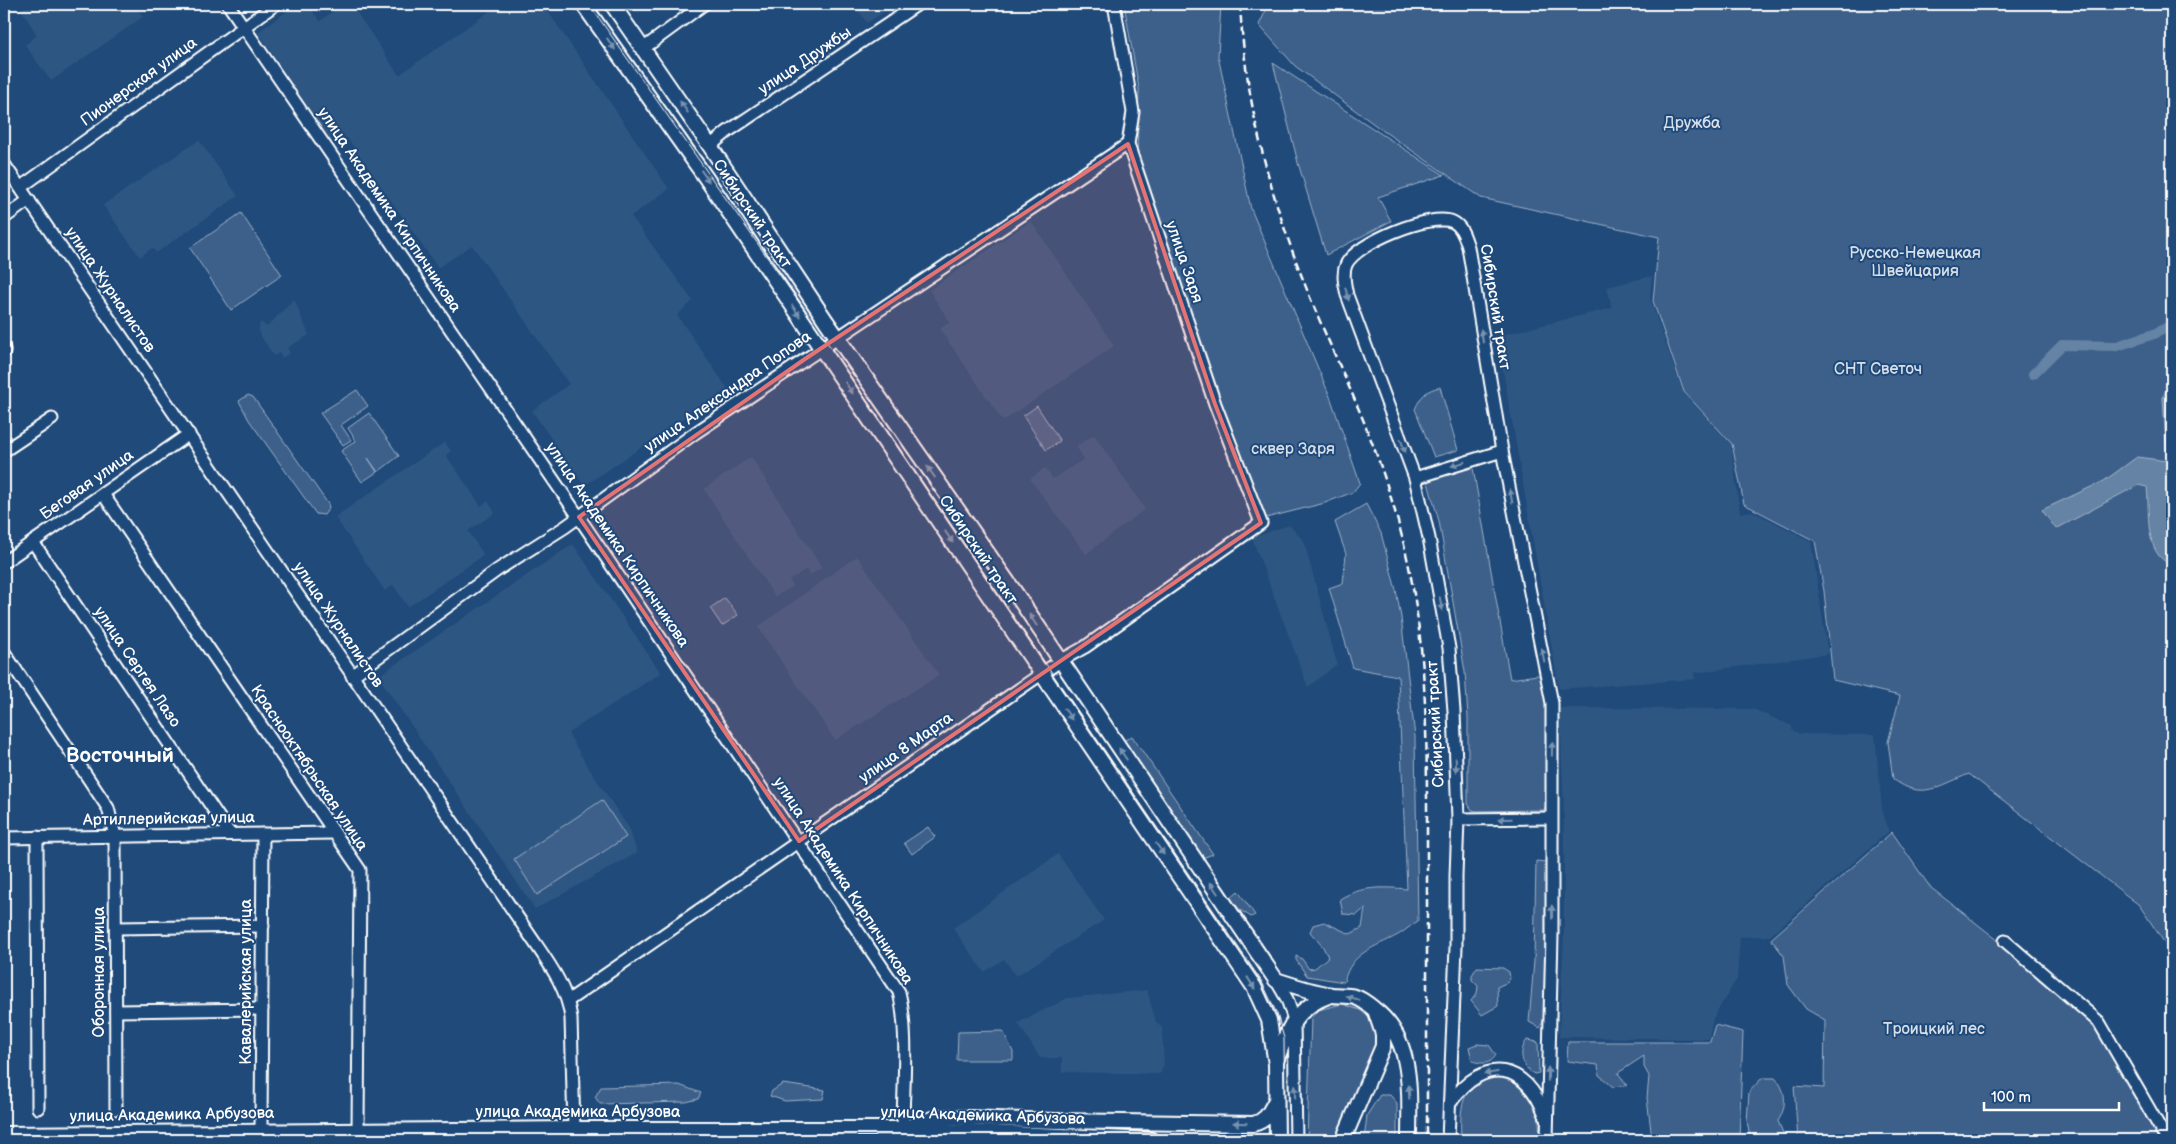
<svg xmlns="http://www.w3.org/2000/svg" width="2176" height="1144" font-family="'Balsamiq Sans',sans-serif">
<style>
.built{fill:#2e5683}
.green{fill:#3c618b;stroke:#9eb0c5}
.water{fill:#6583a4;stroke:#a3b5c8}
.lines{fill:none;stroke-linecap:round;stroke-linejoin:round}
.canal{stroke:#6583a4;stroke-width:10}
.minor-casing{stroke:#fff;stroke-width:15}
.major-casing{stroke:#fff;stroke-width:18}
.minor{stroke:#1f4a7a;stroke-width:11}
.major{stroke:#1f4a7a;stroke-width:14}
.tram{stroke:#fff;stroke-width:1}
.rail{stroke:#fff;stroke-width:2.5;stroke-dasharray:8 4;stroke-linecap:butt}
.oneway{fill:#7992af}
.marked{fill:#e47373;fill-opacity:0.2;stroke:#e47373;stroke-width:4;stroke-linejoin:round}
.labels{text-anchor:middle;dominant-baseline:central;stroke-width:4;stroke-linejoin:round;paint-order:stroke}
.street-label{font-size:16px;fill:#fff;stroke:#1f4a7a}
.park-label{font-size:16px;fill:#d8dfe8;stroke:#1f4a7a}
.district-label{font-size:21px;font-weight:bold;fill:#fff;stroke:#1f4a7a}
</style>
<rect width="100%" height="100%" fill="#1f4a7a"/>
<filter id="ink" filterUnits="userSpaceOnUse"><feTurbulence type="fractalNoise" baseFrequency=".02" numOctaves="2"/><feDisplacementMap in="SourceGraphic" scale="10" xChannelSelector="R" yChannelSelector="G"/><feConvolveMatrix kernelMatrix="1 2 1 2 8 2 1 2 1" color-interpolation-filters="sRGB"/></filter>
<g filter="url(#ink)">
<!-- built -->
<g class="built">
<polygon points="28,4 134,4 143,17 51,81 25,45 37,35 21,9"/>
<polygon points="297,4 316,4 310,8 320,21 343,4 351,4 399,75 500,4 507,10 543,4 669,189 631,216 693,301 677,315 728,389 584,486 532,411 569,384 472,245 438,268 348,139 339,131 329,139 258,32"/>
<polygon points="854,4 896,4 867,23"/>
<polygon points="199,140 238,196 156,253 152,248 140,257 103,205"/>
<polygon points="1031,221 1114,346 1003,421 940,329 950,322 929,290"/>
<polygon points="1652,276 1650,299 1683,393 1731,444 1740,513 1752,511 1811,541 1828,654 1694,673 1695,679 1559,689 1497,336 1612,308 1607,287"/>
<polygon points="294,299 309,335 287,348 290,353 282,358 279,353 274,356 259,333 259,325 261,322 267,327"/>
<polygon points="1094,435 1145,509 1086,554 1030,479 1045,468 1053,479 1084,459 1076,446"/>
<polygon points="445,442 451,451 446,455 481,506 488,501 495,513 468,531 484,555 408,607 393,585 385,591 335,517"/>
<polygon points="751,457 822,568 810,575 806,569 789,580 793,586 775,597 704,489"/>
<polygon points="1289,525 1304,541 1337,664 1308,687 1252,538"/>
<polygon points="573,544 661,673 568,733 585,762 630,830 637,853 535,909 378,676"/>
<polygon points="857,556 939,675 835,740 758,627"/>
<polygon points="1560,708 1753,709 1792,726 1792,730 1800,734 1875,735 1882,809 1889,831 1770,936 1740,937 1737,979 1713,1018 1709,1039 1559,1037 1564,935 1564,817"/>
<polygon points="1058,854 1104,920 1016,976 1004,959 984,972 953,928"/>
<polygon points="1147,990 1156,1022 1162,1028 1164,1064 1160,1074 1062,1072 1062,1058 1040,1058 1018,1023 1068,998"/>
</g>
<!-- green -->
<g class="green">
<polygon points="1124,4 1221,4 1218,56 1251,209 1331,399 1360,483 1353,492 1325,503 1262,519 1137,157 1139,89"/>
<path d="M1269,4H2172V954L2139,905L1969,774C1938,786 1922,801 1893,779L1888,742L1900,696L1833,680L1824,591L1815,541L1744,504L1732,444L1684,392L1653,301L1659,237L1481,198L1382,130L1295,66L1259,25Z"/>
<polygon points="1273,63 1444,175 1378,197 1391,221 1326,255 1298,163"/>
<polygon points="241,213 282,275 231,310 190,248"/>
<path d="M1440,387L1458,450L1434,457L1415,409C1421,396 1426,390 1440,387Z"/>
<polygon points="357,390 368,406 341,425 351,440 343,445 320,413"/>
<polygon points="248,395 253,397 328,504 329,508 324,515 316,514 249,420 239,401"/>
<polygon points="1037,406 1060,441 1046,450 1023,416"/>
<polygon points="369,413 399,456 378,472 368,458 377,472 362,482 341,451 356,441 348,428"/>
<polygon points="1472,462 1510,679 1537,675 1541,676 1547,710 1547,802 1544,810 1476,811 1472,810 1468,804 1468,718 1465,672 1439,521 1428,483 1429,479"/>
<path d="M1366,504L1381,533L1396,590L1401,617L1415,737L1418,921C1411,925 1405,931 1398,935C1374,948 1351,952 1344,982L1307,976L1296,960V956L1302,959L1309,969L1315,968L1328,957L1323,947L1310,932L1313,925L1324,922L1350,934L1362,928L1365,908L1357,915L1343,914L1340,899C1360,886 1384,887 1407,889L1398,676L1353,668L1329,588L1343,583L1346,554L1335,522Z"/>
<polygon points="725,598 738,615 722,626 710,608"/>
<polygon points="1132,736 1213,854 1205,857 1200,855 1123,741"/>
<polygon points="602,800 626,837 537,895 514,859"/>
<polygon points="928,827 935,837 912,854 904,843"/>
<polygon points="1892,832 1930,887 1999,941 2094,1022 2160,1137 2158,1140 1798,1140 1794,1086 1824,1088 1825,1020 1806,1009 1788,985 1784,956 1771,939"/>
<polygon points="1536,861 1546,862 1544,1019 1540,1028 1529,1022 1534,961"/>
<polygon points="1238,891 1255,915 1251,917 1240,910 1230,898"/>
<polygon points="1477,967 1503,968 1509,972 1510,978 1508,982 1497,987 1498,1006 1482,1015 1471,1001 1477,993 1478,986 1472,980 1472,975"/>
<polygon points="1342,1004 1360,1010 1371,1019 1378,1043 1337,1140 1307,1140 1311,1018 1318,1010"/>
<polygon points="1715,1025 1743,1032 1739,1140 1652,1139 1647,1098 1649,1076 1644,1067 1644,1056 1618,1073 1627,1085 1613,1087 1599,1075 1598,1065 1567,1061 1568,1042 1710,1042"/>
<polygon points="1003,1031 1013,1052 1013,1060 957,1060 958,1032"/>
<path d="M1527,1040L1538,1042L1539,1073L1534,1074C1521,1067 1518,1052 1527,1040Z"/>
<path d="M1477,1044L1489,1045L1496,1055C1490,1065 1483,1064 1472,1061L1469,1047Z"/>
<path d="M1496,1076L1514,1078L1538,1105L1540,1140H1461C1460,1109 1459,1084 1496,1076Z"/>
<path d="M1762,1078H1775C1787,1090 1787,1107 1778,1121L1783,1133L1782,1140H1752L1750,1138L1747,1121L1749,1092Z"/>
<polygon points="783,1084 825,1090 823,1099 785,1101 770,1096 772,1091"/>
<polygon points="679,1085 701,1093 698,1099 686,1102 600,1104 595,1097 601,1087"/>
<polygon points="1380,1095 1390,1095 1397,1103 1397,1140 1364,1140 1367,1115"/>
</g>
<!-- water -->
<path class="water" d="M2172,373V565C2143,554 2150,512 2147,487L2138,485L2056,529L2042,510L2104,481L2137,457L2167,461L2163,398Z"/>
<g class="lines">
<!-- canal -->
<polyline class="canal" points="2033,374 2062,345 2117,346 2154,334 2172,325"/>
<!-- minor casing -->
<g class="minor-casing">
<g id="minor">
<path d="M228,4L568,501L899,992C909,1034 903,1085 903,1129"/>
<polyline points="644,48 704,4"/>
<polyline points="710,146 727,132 918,4"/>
<path d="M4,164L529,934C547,961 567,986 571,1018L574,1129"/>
<polyline points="21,187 276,4"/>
<polyline points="4,218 29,200"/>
<polyline points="4,349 4,352"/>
<polyline points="4,451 52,419"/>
<polyline points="1415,478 1502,451"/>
<polyline points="103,494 360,870 358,1130"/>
<polyline points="33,542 230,834"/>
<polyline points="4,562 189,434"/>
<polyline points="4,652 108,808 115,836 116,1109"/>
<polyline points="352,676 499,569 565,527 695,433 1128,144"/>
<polyline points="1458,819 1551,818"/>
<polyline points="37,837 38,1108"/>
<polyline points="4,838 334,833"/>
<polyline points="116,928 263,926"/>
<polyline points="2005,941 2099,1022 2167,1140"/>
<polyline points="1276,980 1287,999 1294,1020 1296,1140"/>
<polyline points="569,1000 1005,699 1060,661 1085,647 1261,523 1215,404 1128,144 1133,112 1114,4"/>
<polyline points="116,1011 262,1009"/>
<path d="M1451,1102C1484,1055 1526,1063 1545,1115"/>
<polyline points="261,1131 263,834"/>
<path d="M1448,1140L1456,947V876L1458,819L1454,711L1449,648L1429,538L1415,478L1347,295C1345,286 1342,274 1346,265C1355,243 1431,212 1453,222C1462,226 1465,238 1468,247L1502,451L1552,703V935L1547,1140"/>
</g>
</g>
<!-- major casing -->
<g class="major-casing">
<g id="major">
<polyline points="583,4 706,178 1254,987 1269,1020 1276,1064 1277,1140"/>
<path d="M612,4L710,146L826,321L1016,594L1276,980C1294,986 1313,992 1332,995C1340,996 1347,995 1355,997C1362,999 1368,1004 1374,1009C1415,1040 1409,1094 1409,1140"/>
<path d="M1276,1062C1287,1029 1296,1007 1331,995"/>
<path d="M911,1126L938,1117L1056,1121L1253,1124C1267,1121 1270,1111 1276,1100"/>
<polyline points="4,1134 574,1129 903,1129 1151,1140"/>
<polyline points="1345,1140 1346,1133 1383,1046 1383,1034 1376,1013"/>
</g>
</g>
<!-- minor -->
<use href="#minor" class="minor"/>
<!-- major -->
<use href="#major" class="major"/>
<!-- tram -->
<polyline class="tram" points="589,4 836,355 1262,982 1277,1014 1284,1038 1285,1140"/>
<!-- rail -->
<path class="rail" d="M1240,4C1245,100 1269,193 1304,282C1323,332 1347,379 1366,427C1383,469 1400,523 1409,567C1428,660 1427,753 1427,847C1427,945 1427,1043 1427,1140"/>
</g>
<!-- one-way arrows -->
<defs><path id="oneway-solid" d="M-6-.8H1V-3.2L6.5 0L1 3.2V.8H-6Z" transform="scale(1.25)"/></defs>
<g class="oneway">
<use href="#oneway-solid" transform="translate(611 44) rotate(55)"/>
<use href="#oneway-solid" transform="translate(684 107) rotate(-124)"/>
<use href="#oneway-solid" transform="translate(705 176) rotate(55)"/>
<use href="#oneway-solid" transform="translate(1347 294) rotate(75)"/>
<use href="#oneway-solid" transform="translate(796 311) rotate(56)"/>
<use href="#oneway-solid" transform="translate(1482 336) rotate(-99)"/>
<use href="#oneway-solid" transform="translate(849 388) rotate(56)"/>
<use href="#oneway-solid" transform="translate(1403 446) rotate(70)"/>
<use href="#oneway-solid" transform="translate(1458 464) rotate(163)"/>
<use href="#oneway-solid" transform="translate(931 472) rotate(-125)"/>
<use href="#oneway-solid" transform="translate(1511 496) rotate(-101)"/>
<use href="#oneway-solid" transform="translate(949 537) rotate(56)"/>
<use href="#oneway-solid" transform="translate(1441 604) rotate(80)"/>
<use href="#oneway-solid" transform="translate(1033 620) rotate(-123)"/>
<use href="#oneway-solid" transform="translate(1543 655) rotate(-101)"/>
<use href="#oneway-solid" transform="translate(1068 714) rotate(56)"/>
<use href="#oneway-solid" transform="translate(1552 749) rotate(-89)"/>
<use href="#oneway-solid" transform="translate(1123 754) rotate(-124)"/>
<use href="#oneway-solid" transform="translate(1456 765) rotate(88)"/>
<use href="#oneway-solid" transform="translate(1505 819) rotate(179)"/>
<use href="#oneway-solid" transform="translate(1160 849) rotate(55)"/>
<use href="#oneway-solid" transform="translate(1214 888) rotate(-124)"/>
<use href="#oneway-solid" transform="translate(1552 912) rotate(-91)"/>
<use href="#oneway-solid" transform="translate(1251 983) rotate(58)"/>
<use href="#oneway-solid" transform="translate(1353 998) rotate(-163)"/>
<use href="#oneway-solid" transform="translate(1491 1073) rotate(170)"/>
<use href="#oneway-solid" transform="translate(1548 1074) rotate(-89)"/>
<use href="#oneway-solid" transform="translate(1295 1092) rotate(-91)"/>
<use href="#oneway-solid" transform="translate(1409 1092) rotate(-92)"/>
<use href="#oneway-solid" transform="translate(1240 1123) rotate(-178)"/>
</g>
</g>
<!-- marked area -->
<path class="marked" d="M1128,144L1215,404L1261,523L799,841L579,517L805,359Z"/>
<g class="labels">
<!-- street labels -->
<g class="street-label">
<text transform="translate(805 61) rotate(-34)">улица Дружбы</text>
<text transform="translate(139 82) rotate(-36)">Пионерская улица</text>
<text transform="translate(389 210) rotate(56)">улица Академика Кирпичникова</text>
<text transform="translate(752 214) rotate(56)">Сибирский тракт</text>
<text transform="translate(1184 262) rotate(71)">улица Заря</text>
<text transform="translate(110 290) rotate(56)">улица Журналистов</text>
<text transform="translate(1495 307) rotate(81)">Сибирский тракт</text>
<text transform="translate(728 392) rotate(-35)">улица Александра Попова</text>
<text transform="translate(87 485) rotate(-35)">Беговая улица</text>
<text transform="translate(617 545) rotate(56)">улица Академика Кирпичникова</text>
<text transform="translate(978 550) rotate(56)">Сибирский тракт</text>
<text transform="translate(338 625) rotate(56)">улица Журналистов</text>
<text transform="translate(137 667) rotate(56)">улица Сергея Лазо</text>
<text transform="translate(1436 724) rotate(-93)">Сибирский тракт</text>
<text transform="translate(906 748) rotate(-35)">улица 8 Марта</text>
<text transform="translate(309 768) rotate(56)">Краснооктябрьская улица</text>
<text transform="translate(169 819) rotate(-1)">Артиллерийская улица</text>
<text transform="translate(843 881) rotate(57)">улица Академика Кирпичникова</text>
<text transform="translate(99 972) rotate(-90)">Оборонная улица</text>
<text transform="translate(246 982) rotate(-90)">Кавалерийская улица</text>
<text x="578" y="1112">улица Академика Арбузова</text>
<text transform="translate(172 1115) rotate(-1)">улица Академика Арбузова</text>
<text transform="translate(983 1116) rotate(2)">улица Академика Арбузова</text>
</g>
<!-- park labels -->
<g class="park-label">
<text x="1692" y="123">Дружба</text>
<text x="1915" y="253">Русско-Немецкая<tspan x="1915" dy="18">Швейцария</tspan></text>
<text x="1878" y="369">СНТ Светоч</text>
<text x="1293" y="449">сквер Заря</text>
<text x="1934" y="1029">Троицкий лес</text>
</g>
<!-- district labels -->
<g class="district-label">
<text x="120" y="755">Восточный</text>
</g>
</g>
<!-- margin -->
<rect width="2176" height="1144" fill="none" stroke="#1f4a7a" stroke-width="20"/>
<rect x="10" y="10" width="2156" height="1124" fill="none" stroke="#fff" stroke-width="2" filter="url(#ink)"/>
<!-- scale -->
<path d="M1984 1102v8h135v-8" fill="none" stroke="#ffffff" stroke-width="2.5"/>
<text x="1991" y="1102" font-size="15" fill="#ffffff" stroke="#1f4a7a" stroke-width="4" paint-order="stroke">100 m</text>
</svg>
